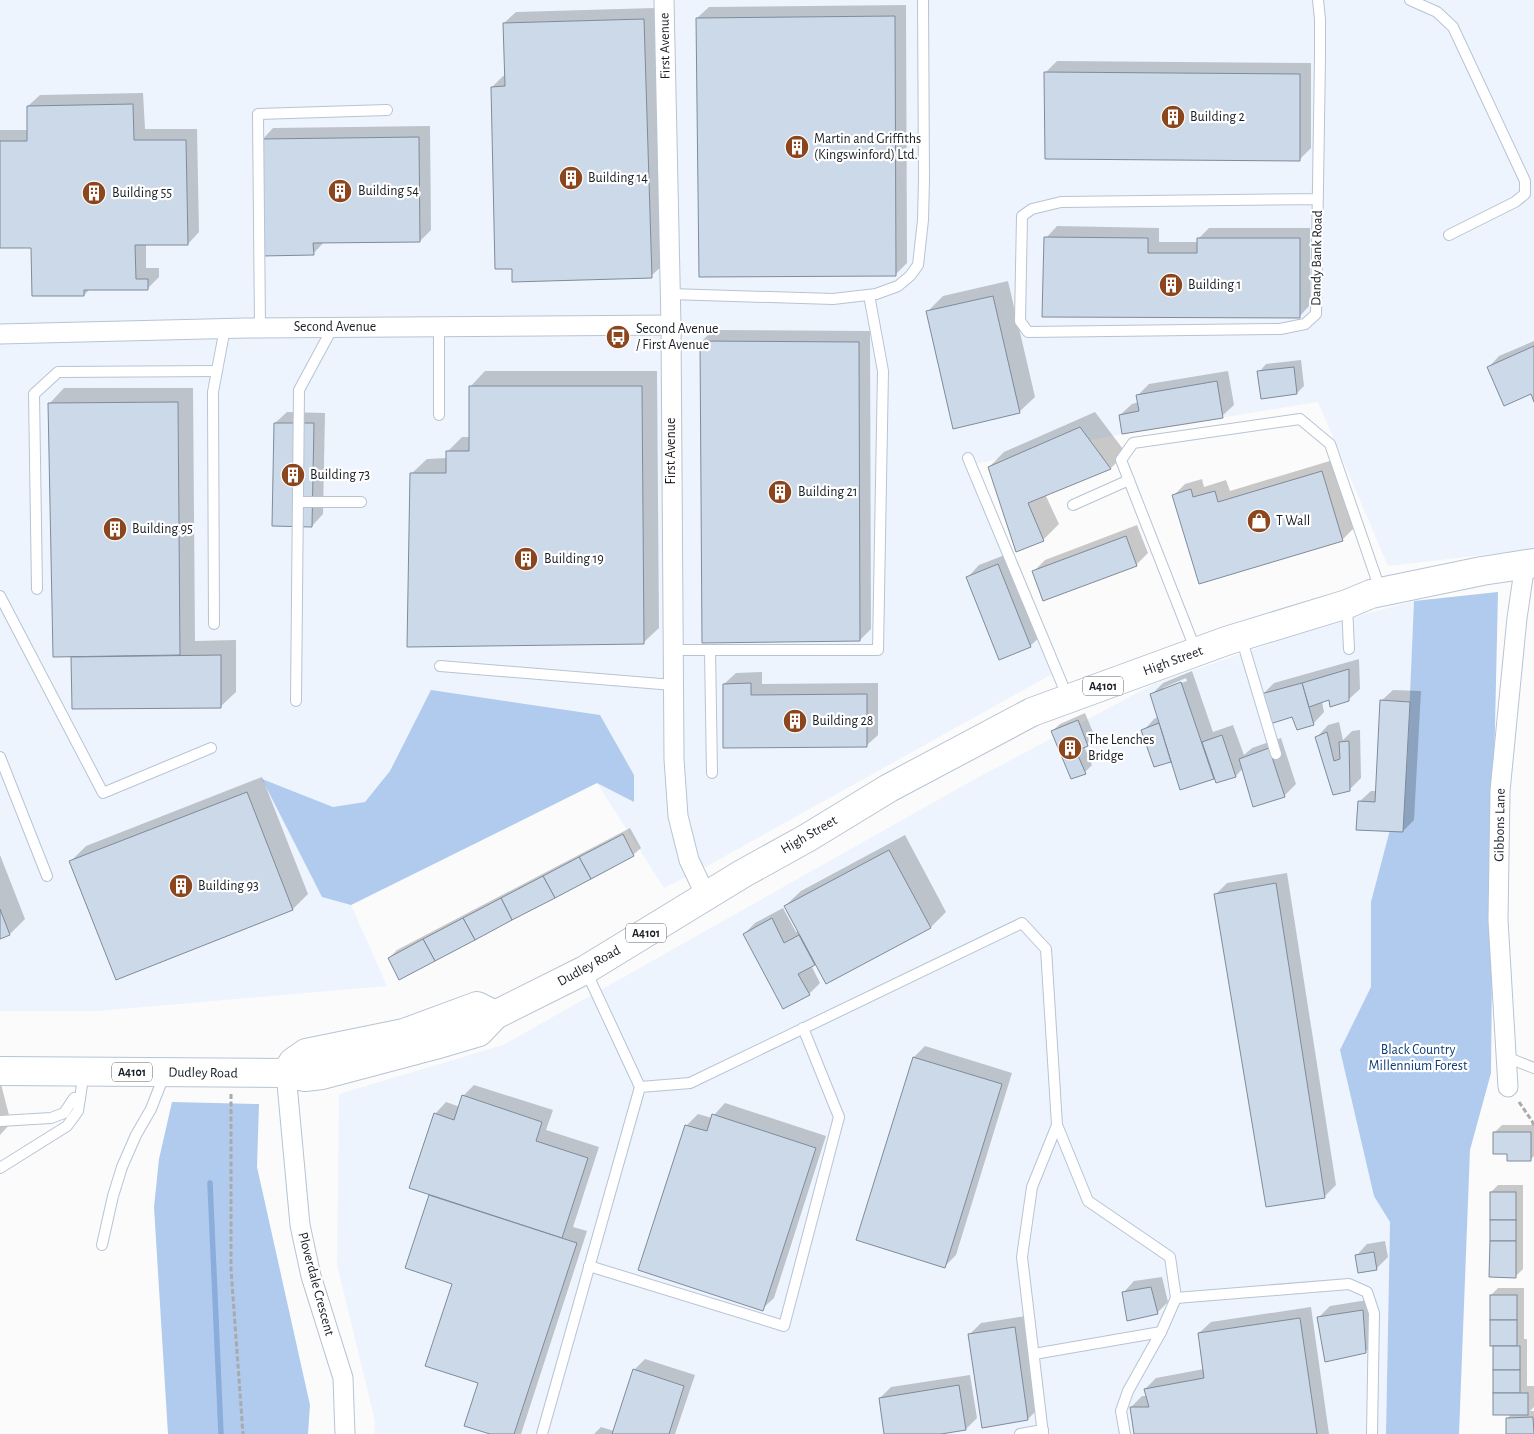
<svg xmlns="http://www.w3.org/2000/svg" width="1534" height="1434" font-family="'Alegreya Sans',sans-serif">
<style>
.built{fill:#edf4fd}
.green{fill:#b0cbee}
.shadow{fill:#0003;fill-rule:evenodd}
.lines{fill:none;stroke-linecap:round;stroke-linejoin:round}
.stream{stroke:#8aadda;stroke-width:5.5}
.building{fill:#ccd9e9;stroke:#7f8b9b}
.service-casing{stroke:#b7c4d4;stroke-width:12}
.minor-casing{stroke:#b7c4d4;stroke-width:21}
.primary-casing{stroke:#b7c4d4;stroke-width:30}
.path{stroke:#a8aaac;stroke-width:3;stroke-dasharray:5 2.5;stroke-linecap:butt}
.service{stroke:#fff;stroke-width:10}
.minor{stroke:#fff;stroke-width:19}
.primary{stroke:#fff;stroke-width:28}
.labels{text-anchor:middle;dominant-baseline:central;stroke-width:4.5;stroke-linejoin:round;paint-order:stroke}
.shield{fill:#fff;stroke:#5f6266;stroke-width:1}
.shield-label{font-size:12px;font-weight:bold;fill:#1a1f25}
.street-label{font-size:14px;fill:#1a1f25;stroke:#fff}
.poi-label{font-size:14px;fill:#1a1f25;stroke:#fff;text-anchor:start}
.park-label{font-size:14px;fill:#0d3d74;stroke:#fff}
</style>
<rect width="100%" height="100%" fill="#fbfbfb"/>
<!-- built -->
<g class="built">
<polygon points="0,0 1534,0 1534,549 1388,566 1318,402 1122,434 975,464 1054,673 702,869 664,888 597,783 351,905 387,986 97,1011 0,1011"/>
<polygon points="1414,601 1390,1222 1386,1434 374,1434 375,1421 337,1265 339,1094 503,1045 975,779 1156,683 1327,624"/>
</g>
<!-- green -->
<g class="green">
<polygon points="1498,592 1494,771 1491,1073 1470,1150 1459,1434 1386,1434 1390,1222 1374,1196 1340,1050 1371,987 1371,902 1407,765 1414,601"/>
<polygon points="431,690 600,715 634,775 634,802 597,783 351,905 322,897 262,779 333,807 365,802 390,771"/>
<polygon points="172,1102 259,1104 257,1167 310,1405 308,1434 168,1434 154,1207 159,1159"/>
</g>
<!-- shadow -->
<g class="shadow">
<polygon points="906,5 907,263 896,274 697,18 709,7"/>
<polygon points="655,8 663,265 651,276 492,87 503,76 506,76 504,23 516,12"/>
<polygon points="1057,61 1311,63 1311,148 1299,160 1046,72"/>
<polygon points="143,93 145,129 197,129 199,232 188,244 146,244 146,268 159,268 159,277 147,289 90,289 84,295 32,247 0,247 0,130 28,130 28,106 40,95"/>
<polygon points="430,126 431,230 420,241 325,241 313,254 262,140 273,128"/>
<polygon points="1057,226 1159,228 1159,242 1198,242 1198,239 1209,228 1310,228 1310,305 1299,317 1046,238"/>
<polygon points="1008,281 1035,397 1019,412 927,312 943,296"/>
<polygon points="713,330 870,331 871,629 860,640 701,342"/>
<polygon points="1534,341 1534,399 1531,393 1488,368 1499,356"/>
<polygon points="1301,360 1304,386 1297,393 1259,372 1266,364"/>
<polygon points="485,371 657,371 659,628 643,643 411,474 427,459 447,458 447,452 462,437 470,437 470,387"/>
<polygon points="1228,371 1234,405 1222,416 1120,415 1132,404 1139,402 1138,395 1149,384"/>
<polygon points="64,388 193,388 195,641 236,640 236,692 220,707 73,708 73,656 49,404"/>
<polygon points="287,412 325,413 323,514 312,526 275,423"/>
<polygon points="1095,412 1126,453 1111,468 1045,494 1059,524 1043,540 989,467 1004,452"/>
<polygon points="1333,460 1354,528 1342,540 1174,495 1185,484 1202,479 1204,487 1226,480 1230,491"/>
<polygon points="1137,525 1148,553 1136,565 1034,571 1045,560"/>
<polygon points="1010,553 1042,635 1030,646 968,577 979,565"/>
<polygon points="1359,659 1360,689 1348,700 1330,699 1322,702 1324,712 1313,724 1262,695 1274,683"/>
<path d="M1192,671L1213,732L1233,725L1244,755L1252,748L1281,738L1296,784L1284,796L1243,768L1236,776L1215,777L1180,789L1172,760L1155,766L1143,731L1154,719L1158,717L1151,695L1163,683ZM1186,678L1187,681L1163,690V688Z"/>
<polygon points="762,672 762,684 878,683 878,735 866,746 724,684 736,673"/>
<polygon points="1393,690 1421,691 1414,820 1403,831 1359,802 1371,791 1377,791 1381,701"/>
<polygon points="1085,713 1095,737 1084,746 1092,765 1085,772 1052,731 1060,724"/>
<polygon points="1339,722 1343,740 1352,731 1360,730 1361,778 1349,790 1317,737 1328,725"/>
<polygon points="262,777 308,894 293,909 116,978 71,861 86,846"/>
<polygon points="630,828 641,848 633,855 389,958 397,950"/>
<polygon points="905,835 946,912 931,927 816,962 811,965 820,983 809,994 744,934 755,923 783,908 796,932 799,931 785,906 801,891"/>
<polygon points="0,855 25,919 10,934 0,938"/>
<polygon points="1287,873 1336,1185 1325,1196 1267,1206 1216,894 1227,883"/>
<polygon points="925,1046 1012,1073 956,1255 945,1266 914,1057"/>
<polygon points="0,1080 11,1123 0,1135"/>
<polygon points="474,1085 553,1110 546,1130 599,1147 573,1227 587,1231 521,1434 494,1434 454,1283 407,1267 431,1194 435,1114 446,1102 460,1107 463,1096"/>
<polygon points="725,1103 826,1136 774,1298 762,1309 640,1269 687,1125 698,1114 712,1118 714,1115"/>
<polygon points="1502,1125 1534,1125 1534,1156 1530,1160 1508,1152 1494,1133"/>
<polygon points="1498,1185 1523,1185 1523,1269 1516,1276 1491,1192"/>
<polygon points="1385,1241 1388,1257 1376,1269 1356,1256 1367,1244"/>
<polygon points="1162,1277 1168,1302 1157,1313 1123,1293 1134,1281"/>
<polygon points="1498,1288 1524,1288 1524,1339 1527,1339 1527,1386 1534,1386 1534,1407 1530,1411 1534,1411 1534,1434 1507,1434 1507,1419 1512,1413 1495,1345 1491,1295"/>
<polygon points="1374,1299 1377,1340 1366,1351 1318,1318 1330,1306"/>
<polygon points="1311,1307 1329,1434 1135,1434 1131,1407 1142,1396 1147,1396 1145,1389 1156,1378 1204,1369 1199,1333 1211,1322"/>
<polygon points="1026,1316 1039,1408 1028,1419 970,1334 981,1323"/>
<polygon points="645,1359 695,1375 675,1434 594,1434 601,1427 614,1431 634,1370"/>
<polygon points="970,1375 977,1418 966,1429 932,1434 886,1434 880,1398 891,1387"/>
</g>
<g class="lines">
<!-- stream -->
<polyline class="stream" points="210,1183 221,1434"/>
</g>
<!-- building -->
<g class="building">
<polygon points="895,16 896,276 699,277 696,18"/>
<polygon points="644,19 652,278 512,282 512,269 495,269 491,87 505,86 503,23"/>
<polygon points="1044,72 1300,74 1300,161 1045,159"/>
<polygon points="133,104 134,140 186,140 188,245 135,245 136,279 148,279 148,290 84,290 84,296 32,296 31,248 0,248 0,141 27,141 27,106"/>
<polygon points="419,137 420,242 313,243 314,255 261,256 261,139"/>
<polygon points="1044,237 1148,238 1148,253 1197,253 1197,238 1300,238 1300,318 1042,317"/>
<polygon points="993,296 1020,413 953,429 926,311"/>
<polygon points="700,341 859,342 860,641 702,643"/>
<polygon points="1534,346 1534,402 1531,394 1504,406 1487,367"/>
<polygon points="1294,367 1297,394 1261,399 1257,371"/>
<polygon points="1217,381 1223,418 1122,434 1119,415 1139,411 1136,395"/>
<polygon points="469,386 642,386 644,644 407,647 410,473 446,473 446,451 469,451"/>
<polygon points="178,402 180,655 53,657 48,403"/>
<polygon points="274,423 314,423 312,527 272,526"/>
<polygon points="1080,427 1111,469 1028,503 1044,541 1016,552 988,467"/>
<polygon points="1322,471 1343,541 1199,584 1172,495 1191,489 1193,497 1215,491 1218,502"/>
<polygon points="1126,536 1137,566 1043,601 1032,571"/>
<polygon points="998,564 1031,647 999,660 966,577"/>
<polygon points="221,655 221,708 72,709 71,657"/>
<polygon points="1349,669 1349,701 1330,707 1329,700 1309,707 1302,683"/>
<polygon points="1181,682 1214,779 1180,790 1150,694"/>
<polygon points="751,683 751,695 867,694 867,747 723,748 723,684"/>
<polygon points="1302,683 1314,725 1297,730 1292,717 1270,724 1261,694"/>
<polygon points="1380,700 1410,702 1403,832 1356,830 1358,801 1375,802"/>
<polygon points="1078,720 1088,746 1076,751 1086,774 1071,779 1051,731"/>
<polygon points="1159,723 1171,762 1154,767 1141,730"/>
<polygon points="1327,732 1334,761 1340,759 1339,742 1349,741 1350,791 1333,795 1315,737"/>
<polygon points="1222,735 1236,777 1216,783 1202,742"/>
<polygon points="1269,748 1285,797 1253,807 1239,759"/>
<polygon points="247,792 293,910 116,980 69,861"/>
<polygon points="623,834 634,856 591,879 579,857"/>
<polygon points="889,850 931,928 826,984 784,906"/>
<polygon points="579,857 591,879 555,898 543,876"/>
<polygon points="543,876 555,898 512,920 501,898"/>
<polygon points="1276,883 1325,1198 1266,1207 1214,894"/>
<polygon points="501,898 512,920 475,940 463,918"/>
<polygon points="0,909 10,935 0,939"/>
<polygon points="463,918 475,940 435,961 423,939"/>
<polygon points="772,918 784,943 799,935 815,965 798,974 810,995 783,1009 743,934"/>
<polygon points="423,939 435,961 399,980 388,958"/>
<polygon points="913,1057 1002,1084 945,1268 856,1240"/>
<polygon points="462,1095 542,1122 536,1141 588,1158 562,1238 409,1188 434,1113 454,1120"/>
<polygon points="712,1114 816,1148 763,1311 638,1270 685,1125 707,1131"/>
<polygon points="1493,1132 1531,1132 1531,1161 1507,1161 1507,1154 1493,1154"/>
<rect x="1490" y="1192" width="26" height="28"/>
<polygon points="429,1195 577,1243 514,1434 490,1434 464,1426 478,1383 425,1366 452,1284 405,1268"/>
<rect x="1490" y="1220" width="26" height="21"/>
<polygon points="1490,1241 1516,1241 1516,1278 1489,1277"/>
<polygon points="1374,1252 1377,1270 1358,1273 1355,1255"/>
<polygon points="1151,1287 1158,1314 1127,1321 1122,1292"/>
<rect x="1490" y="1295" width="27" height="25"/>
<polygon points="1363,1310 1366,1353 1325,1362 1317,1317"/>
<polygon points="1300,1318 1317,1434 1134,1434 1130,1407 1149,1407 1144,1389 1204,1378 1198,1333"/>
<rect x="1490" y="1320" width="27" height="26"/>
<polygon points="1015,1327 1028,1420 982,1428 968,1334"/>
<rect x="1493" y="1346" width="27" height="24"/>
<polygon points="633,1369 684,1386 669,1434 612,1434"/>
<rect x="1493" y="1370" width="27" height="23"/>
<polygon points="959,1385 966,1430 941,1434 884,1434 879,1398"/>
<rect x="1493" y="1393" width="35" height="22"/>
<polygon points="1533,1417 1534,1434 1506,1434 1506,1418"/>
</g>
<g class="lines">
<!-- service casing -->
<g class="service-casing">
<g id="service">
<polyline points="1318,0 1320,19 1320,57 1316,314 1305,324 1280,329 1028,332 1020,321 1022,216 1032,209 1061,202 1318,199"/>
<polyline points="1410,0 1437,12 1453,27 1525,181 1525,194 1515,202 1449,235"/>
<polyline points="670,294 833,299 876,294 898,286 910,276 918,265 923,220 924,179 923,0"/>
<polyline points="439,327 439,415"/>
<polyline points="260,328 258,114 387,110"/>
<polyline points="968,458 1068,698"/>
<polyline points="299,502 361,502"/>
<polyline points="1073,505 1129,480"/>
<polyline points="37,589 34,394 58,372 217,371"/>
<polyline points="0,596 103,793 211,748"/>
<polyline points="1347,605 1349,649"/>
<polyline points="214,624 213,392 225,328"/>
<polyline points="1241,637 1276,754"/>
<polyline points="673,650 878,650 883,371 869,295"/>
<polyline points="710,650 712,773"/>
<polyline points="1196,651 1121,460 1133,443 1300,419 1330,444 1381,592"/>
<polyline points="440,666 673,685"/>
<polyline points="296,701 299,390 333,327"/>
<polyline points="0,757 47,876"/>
<polyline points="1506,1057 1534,1068"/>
<polyline points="640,1087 690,1083 1022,923 1046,949 1057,1125 1088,1201 1170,1257 1176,1298 1349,1284 1367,1292 1374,1313 1372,1434"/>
<polyline points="0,1121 51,1118 64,1113 74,1098 80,1098"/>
<polyline points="0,1168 67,1126 78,1111 84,1072"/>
<polyline points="102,1245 113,1196 122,1167 136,1135 151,1109 165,1073"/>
<polyline points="589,1266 784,1326 839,1117 803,1028"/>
<polyline points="1034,1354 1161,1332"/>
<polyline points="542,1434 640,1087 586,971"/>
<polyline points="1020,1434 1043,1430"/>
<polyline points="1043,1434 1022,1257 1032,1187 1057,1125"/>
<polyline points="1125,1434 1121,1411 1128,1391 1161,1332 1176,1298"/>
</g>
</g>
<!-- minor casing -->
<g class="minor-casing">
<g id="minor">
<polyline points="664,0 671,325 674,759 678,816 689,860 706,896"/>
<polyline points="0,334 247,328 671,325"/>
<polyline points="286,1073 300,1225 311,1276 343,1378 345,1434"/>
<polyline points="1508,1087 1498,920 1500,791 1517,618 1525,564"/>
</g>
</g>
<!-- primary casing -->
<g class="primary-casing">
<g id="primary">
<polyline points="0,1071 286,1073 305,1077 322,1075 435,1045 479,1032 495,1015 585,970 742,874 807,838 889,788 1032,712 1226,641 1347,604 1371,594 1482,571 1534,563"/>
<polyline points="286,1073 293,1062 306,1053 404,1033 477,1006 495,1015"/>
</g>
</g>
<!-- path -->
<g class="path">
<polyline points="231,1094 231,1269 243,1434"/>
<polyline points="1519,1102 1532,1121 1534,1126"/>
</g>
<!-- service -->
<use href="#service" class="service"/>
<!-- minor -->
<use href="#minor" class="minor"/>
<!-- primary -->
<use href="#primary" class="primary"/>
</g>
<!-- icons -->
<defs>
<g id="building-disc" transform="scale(1.25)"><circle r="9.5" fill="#8b461e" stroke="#fff"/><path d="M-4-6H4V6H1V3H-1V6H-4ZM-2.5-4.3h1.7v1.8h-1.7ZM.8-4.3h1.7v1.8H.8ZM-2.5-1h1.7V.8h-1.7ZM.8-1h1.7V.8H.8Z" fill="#fff"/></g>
<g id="bus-disc" transform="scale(1.25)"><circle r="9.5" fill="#8b461e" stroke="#fff"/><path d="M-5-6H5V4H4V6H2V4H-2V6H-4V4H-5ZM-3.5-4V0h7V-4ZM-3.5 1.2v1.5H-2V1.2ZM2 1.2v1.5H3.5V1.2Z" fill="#fff"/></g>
<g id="shop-disc" transform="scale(1.25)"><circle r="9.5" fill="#8b461e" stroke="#fff"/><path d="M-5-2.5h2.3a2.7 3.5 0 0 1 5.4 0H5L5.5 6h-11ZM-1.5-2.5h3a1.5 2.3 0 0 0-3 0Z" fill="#fff"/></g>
</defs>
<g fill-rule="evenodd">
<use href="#building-disc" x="1173" y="117"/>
<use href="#building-disc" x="797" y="147"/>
<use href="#building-disc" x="571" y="178"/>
<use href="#building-disc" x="340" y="191"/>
<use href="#building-disc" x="94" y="193"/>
<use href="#building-disc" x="1171" y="285"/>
<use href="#bus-disc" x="618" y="337"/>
<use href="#building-disc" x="293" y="475"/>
<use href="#building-disc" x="780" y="492"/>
<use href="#shop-disc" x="1259" y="521"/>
<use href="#building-disc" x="115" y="529"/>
<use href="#building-disc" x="526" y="559"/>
<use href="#building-disc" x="795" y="721"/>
<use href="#building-disc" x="1070" y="748"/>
<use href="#building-disc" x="181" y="886"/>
</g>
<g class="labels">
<!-- shield labels -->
<g class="shield">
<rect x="1083" y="676.5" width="40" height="19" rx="4"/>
<rect x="626" y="923.5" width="40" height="19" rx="4"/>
<rect x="112" y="1062.5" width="40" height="19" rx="4"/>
</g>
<g class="shield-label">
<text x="1103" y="686">A4101</text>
<text x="646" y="933">A4101</text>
<text x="132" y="1072">A4101</text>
</g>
<!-- street labels -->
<g class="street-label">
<text transform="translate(665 46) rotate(-91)">First Avenue</text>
<text transform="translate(1317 258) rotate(-89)">Dandy Bank Road</text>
<text x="335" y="327">Second Avenue</text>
<text transform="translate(671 451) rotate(-90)">First Avenue</text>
<text transform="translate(1173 661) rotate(-20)">High Street</text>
<text transform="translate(1500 825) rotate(-89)">Gibbons Lane</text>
<text transform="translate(809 835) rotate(-30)">High Street</text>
<text transform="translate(589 966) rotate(-29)">Dudley Road</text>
<text transform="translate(203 1073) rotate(1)">Dudley Road</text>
<text transform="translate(316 1284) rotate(75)">Ploverdale Crescent</text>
</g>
<!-- poi labels -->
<g class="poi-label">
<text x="1190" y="117">Building 2</text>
<text x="814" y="139">Martin and Griffiths<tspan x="814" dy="16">(Kingswinford) Ltd.</tspan></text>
<text x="588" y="178">Building 14</text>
<text x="358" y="191">Building 54</text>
<text x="112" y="193">Building 55</text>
<text x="1188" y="285">Building 1</text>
<text x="636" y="329">Second Avenue<tspan x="636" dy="16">/ First Avenue</tspan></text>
<text x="310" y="475">Building 73</text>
<text x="798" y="492">Building 21</text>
<text x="1276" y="521">T Wall</text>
<text x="132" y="529">Building 95</text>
<text x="544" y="559">Building 19</text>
<text x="812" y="721">Building 28</text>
<text x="1088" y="740">The Lenches<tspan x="1088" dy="16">Bridge</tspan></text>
<text x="198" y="886">Building 93</text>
</g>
<!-- park labels -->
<g class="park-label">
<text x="1418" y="1050">Black Country<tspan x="1418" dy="16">Millennium Forest</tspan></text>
</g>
</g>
</svg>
